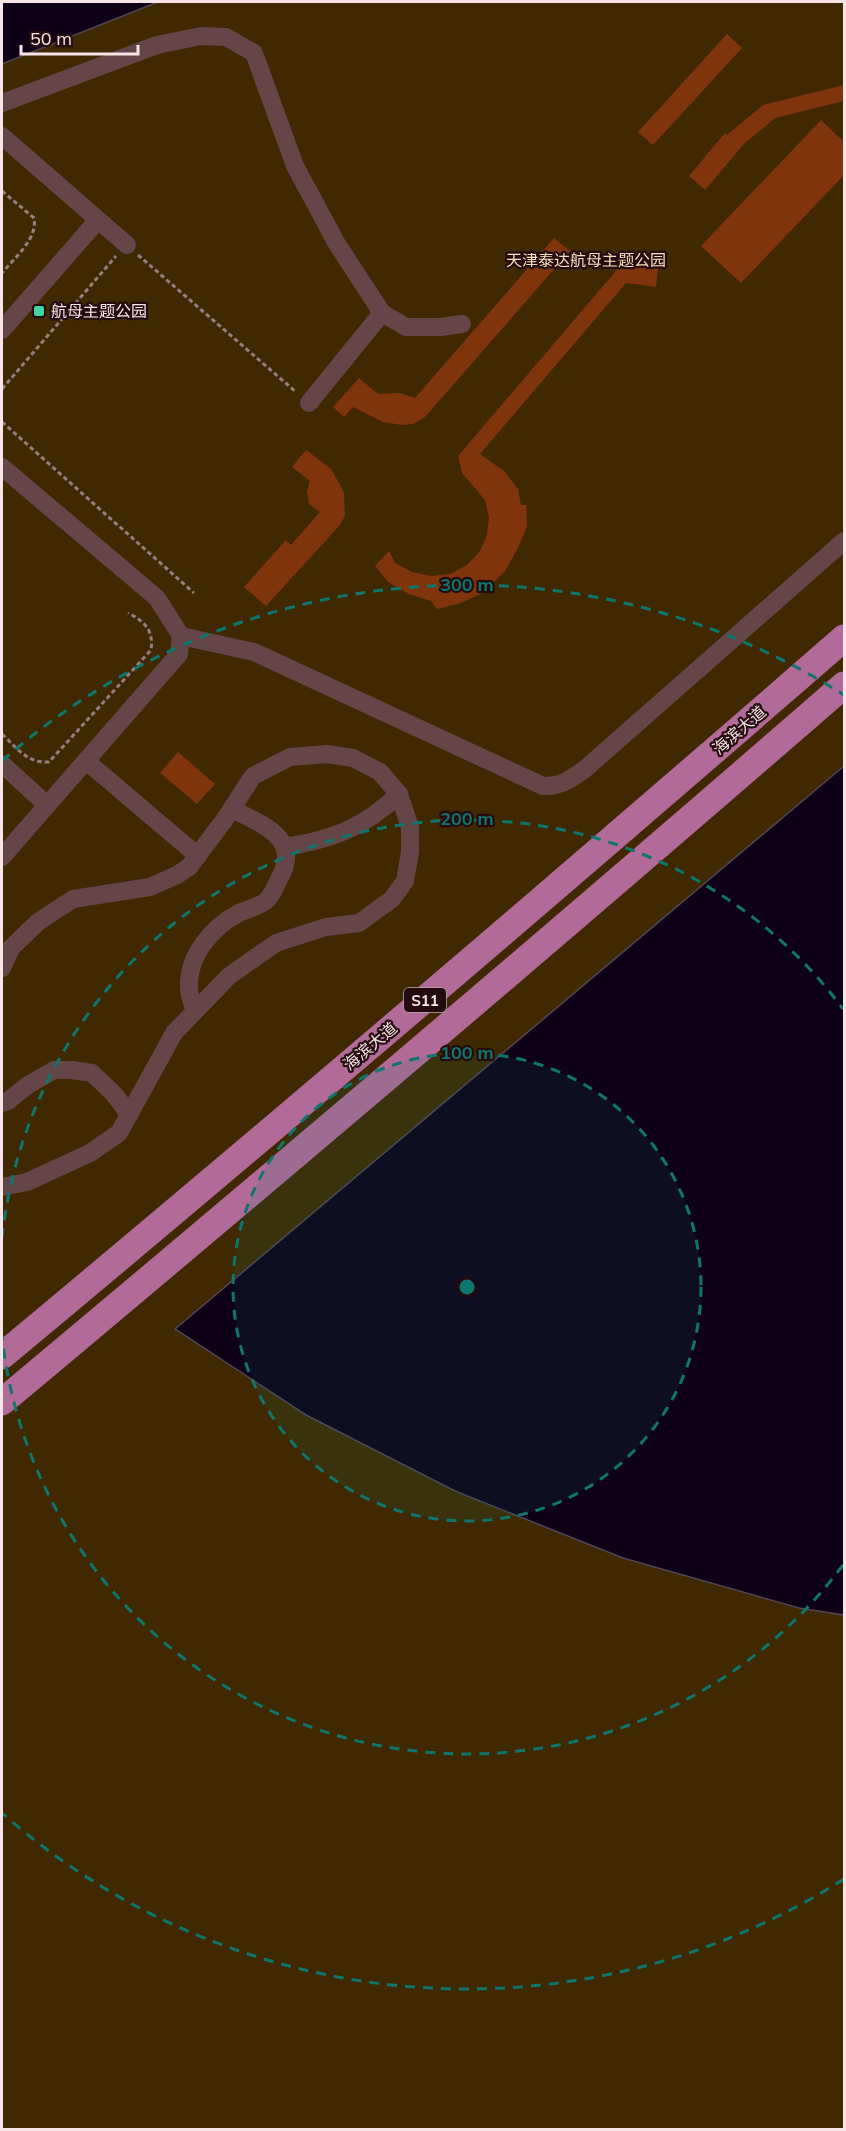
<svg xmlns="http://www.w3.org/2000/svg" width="846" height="2131" font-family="Mulish,'Noto Sans SC',sans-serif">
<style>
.green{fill:#402801}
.water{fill:#0d0017;stroke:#544555;stroke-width:1.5}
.building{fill:#80340c}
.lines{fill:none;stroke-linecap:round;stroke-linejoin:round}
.path{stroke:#957e81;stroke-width:3;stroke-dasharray:4.5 3;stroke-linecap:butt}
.minor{stroke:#644548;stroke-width:18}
.highway{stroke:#b26a98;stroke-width:27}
.ring{fill:none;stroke:#0f766e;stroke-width:3;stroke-dasharray:10 8}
.poi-dot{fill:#3fd4a2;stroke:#240b0f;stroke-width:2}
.labels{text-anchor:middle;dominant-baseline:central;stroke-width:4.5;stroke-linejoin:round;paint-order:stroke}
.shield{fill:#240b0f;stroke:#b9a4a6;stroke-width:1.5}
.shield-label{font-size:15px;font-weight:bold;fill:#f9e5e7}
.park-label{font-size:16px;fill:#fcdfba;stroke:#240b0f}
.poi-label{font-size:16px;fill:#f9e5e7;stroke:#240b0f;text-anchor:start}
.street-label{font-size:16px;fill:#f9e5e7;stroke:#240b0f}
.centre{fill:#0f766e;stroke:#240b0f;stroke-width:3}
.ring-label{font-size:18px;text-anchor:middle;font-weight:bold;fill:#0f766e;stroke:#240b0f;stroke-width:4.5;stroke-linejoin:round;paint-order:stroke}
</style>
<rect width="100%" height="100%" fill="#2e1418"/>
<!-- green -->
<rect class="green" x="2" y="2" width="842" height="2127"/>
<!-- water -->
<g class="water">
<polygon points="2,2 158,2 2,64"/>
<polygon points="844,766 844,1615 799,1608 623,1558 455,1491 306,1415 175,1329"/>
</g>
<!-- building -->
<g class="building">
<polygon points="727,34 742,48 653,145 638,132"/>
<polygon points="844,85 844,101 775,118 744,144 705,190 689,176 725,133 727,135 763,105"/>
<polygon points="821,120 844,142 844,175 741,283 701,246"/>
<polygon points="554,238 570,251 425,417 413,424 402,425 383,422 353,407 344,417 333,407 359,378 378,394 400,393 415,398"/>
<polygon points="621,265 658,268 656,287 626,283 480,454 504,471 518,489 521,505 526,505 527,526 518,548 505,571 483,593 458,604 437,609 431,601 409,594 388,582 375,566 389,551 395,563 412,572 431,576 450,574 467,565 480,551 487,535 489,517 485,500 462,473 458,456"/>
<polygon points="306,450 331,469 339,483 344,493 345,516 340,525 266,606 244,587 286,540 291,545 320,512 309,504 307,491 310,481 292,467"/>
<polygon points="178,752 215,784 197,804 160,773"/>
</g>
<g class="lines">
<!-- path -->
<g class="path">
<path d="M2,191L34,218C38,239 14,258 2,273"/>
<polyline points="138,255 296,392"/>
<polyline points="2,389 116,256"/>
<polyline points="2,422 194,593"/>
<path d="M2,734C17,748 26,763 49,762L151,650C154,630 144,621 128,613"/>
</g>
<!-- minor -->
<g class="minor">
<polyline points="2,103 157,45 201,36 226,37 254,53 295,166 337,244 382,313 309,403"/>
<polyline points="2,136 127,245"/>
<polyline points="382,313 406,327 440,327 462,324"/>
<polyline points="2,330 97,221"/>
<polyline points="2,467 157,598 181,636 179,654 2,857"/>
<path d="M181,636L254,652L543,786C561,787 571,779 585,769L844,541"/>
<polyline points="86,761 198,856"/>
<polyline points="2,764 47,805"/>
<path d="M284,847C331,840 364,828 399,794"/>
<polyline points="2,968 11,948 38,922 73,899 150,887 177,875 189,867 225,819 253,776 290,757 327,754 353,758 380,772 399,794 410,827 410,852 405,881 392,899 359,923 326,927 276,943 229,976 174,1033 119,1133 90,1153 27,1182 2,1187"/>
<path d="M195,1011C193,1004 189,996 189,989C187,956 212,927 239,913C247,909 262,906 268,899C272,894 276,886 279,879C303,838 261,824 232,809"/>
<polyline points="2,1103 8,1101 28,1085 54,1070 72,1070 92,1073 114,1094 129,1114"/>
</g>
<!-- highway -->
<g class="highway">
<path d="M2,1356C285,1120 566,880 844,638"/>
<path d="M2,1402C285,1165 566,927 844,685"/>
</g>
</g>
<!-- distance rings -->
<circle cx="467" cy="1287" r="234" fill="#0f766e" fill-opacity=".12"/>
<g class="ring">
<circle cx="467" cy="1287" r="234"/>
<path d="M843 1565A468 468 0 0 1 2 1336M2 1238A468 468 0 0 1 843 1009"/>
<path d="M844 1879A702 702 0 0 1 2 1813M2 761A702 702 0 0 1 844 695"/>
</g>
<!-- markers -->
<rect class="poi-dot" x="33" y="305" width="12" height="12" rx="3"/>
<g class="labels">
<!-- shield labels -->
<rect class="shield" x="404" y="988" width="42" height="24" rx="4.5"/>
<g class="shield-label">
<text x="425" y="1000">S11</text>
</g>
<!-- park labels -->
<g class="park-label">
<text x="586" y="260">天津泰达航母主题公园</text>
</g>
<!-- poi labels -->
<g class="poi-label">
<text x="51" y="311">航母主题公园</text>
</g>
<!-- street labels -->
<g class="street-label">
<text transform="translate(739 730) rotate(-41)">海滨大道</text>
<text transform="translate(370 1046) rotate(-40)">海滨大道</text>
</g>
</g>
<circle cx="467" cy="1287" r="9" class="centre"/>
<g class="ring-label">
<text x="467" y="591">300 m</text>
<text x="467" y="825">200 m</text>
<text x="467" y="1059">100 m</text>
</g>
<!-- border -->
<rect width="846" height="2131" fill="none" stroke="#f9e5e7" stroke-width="6"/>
<!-- scale -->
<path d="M21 45v9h117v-9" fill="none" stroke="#f9e5e7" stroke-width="3"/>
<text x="30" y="45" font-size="18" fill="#f9e5e7" stroke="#240b0f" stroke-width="4.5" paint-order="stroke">50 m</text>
</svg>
